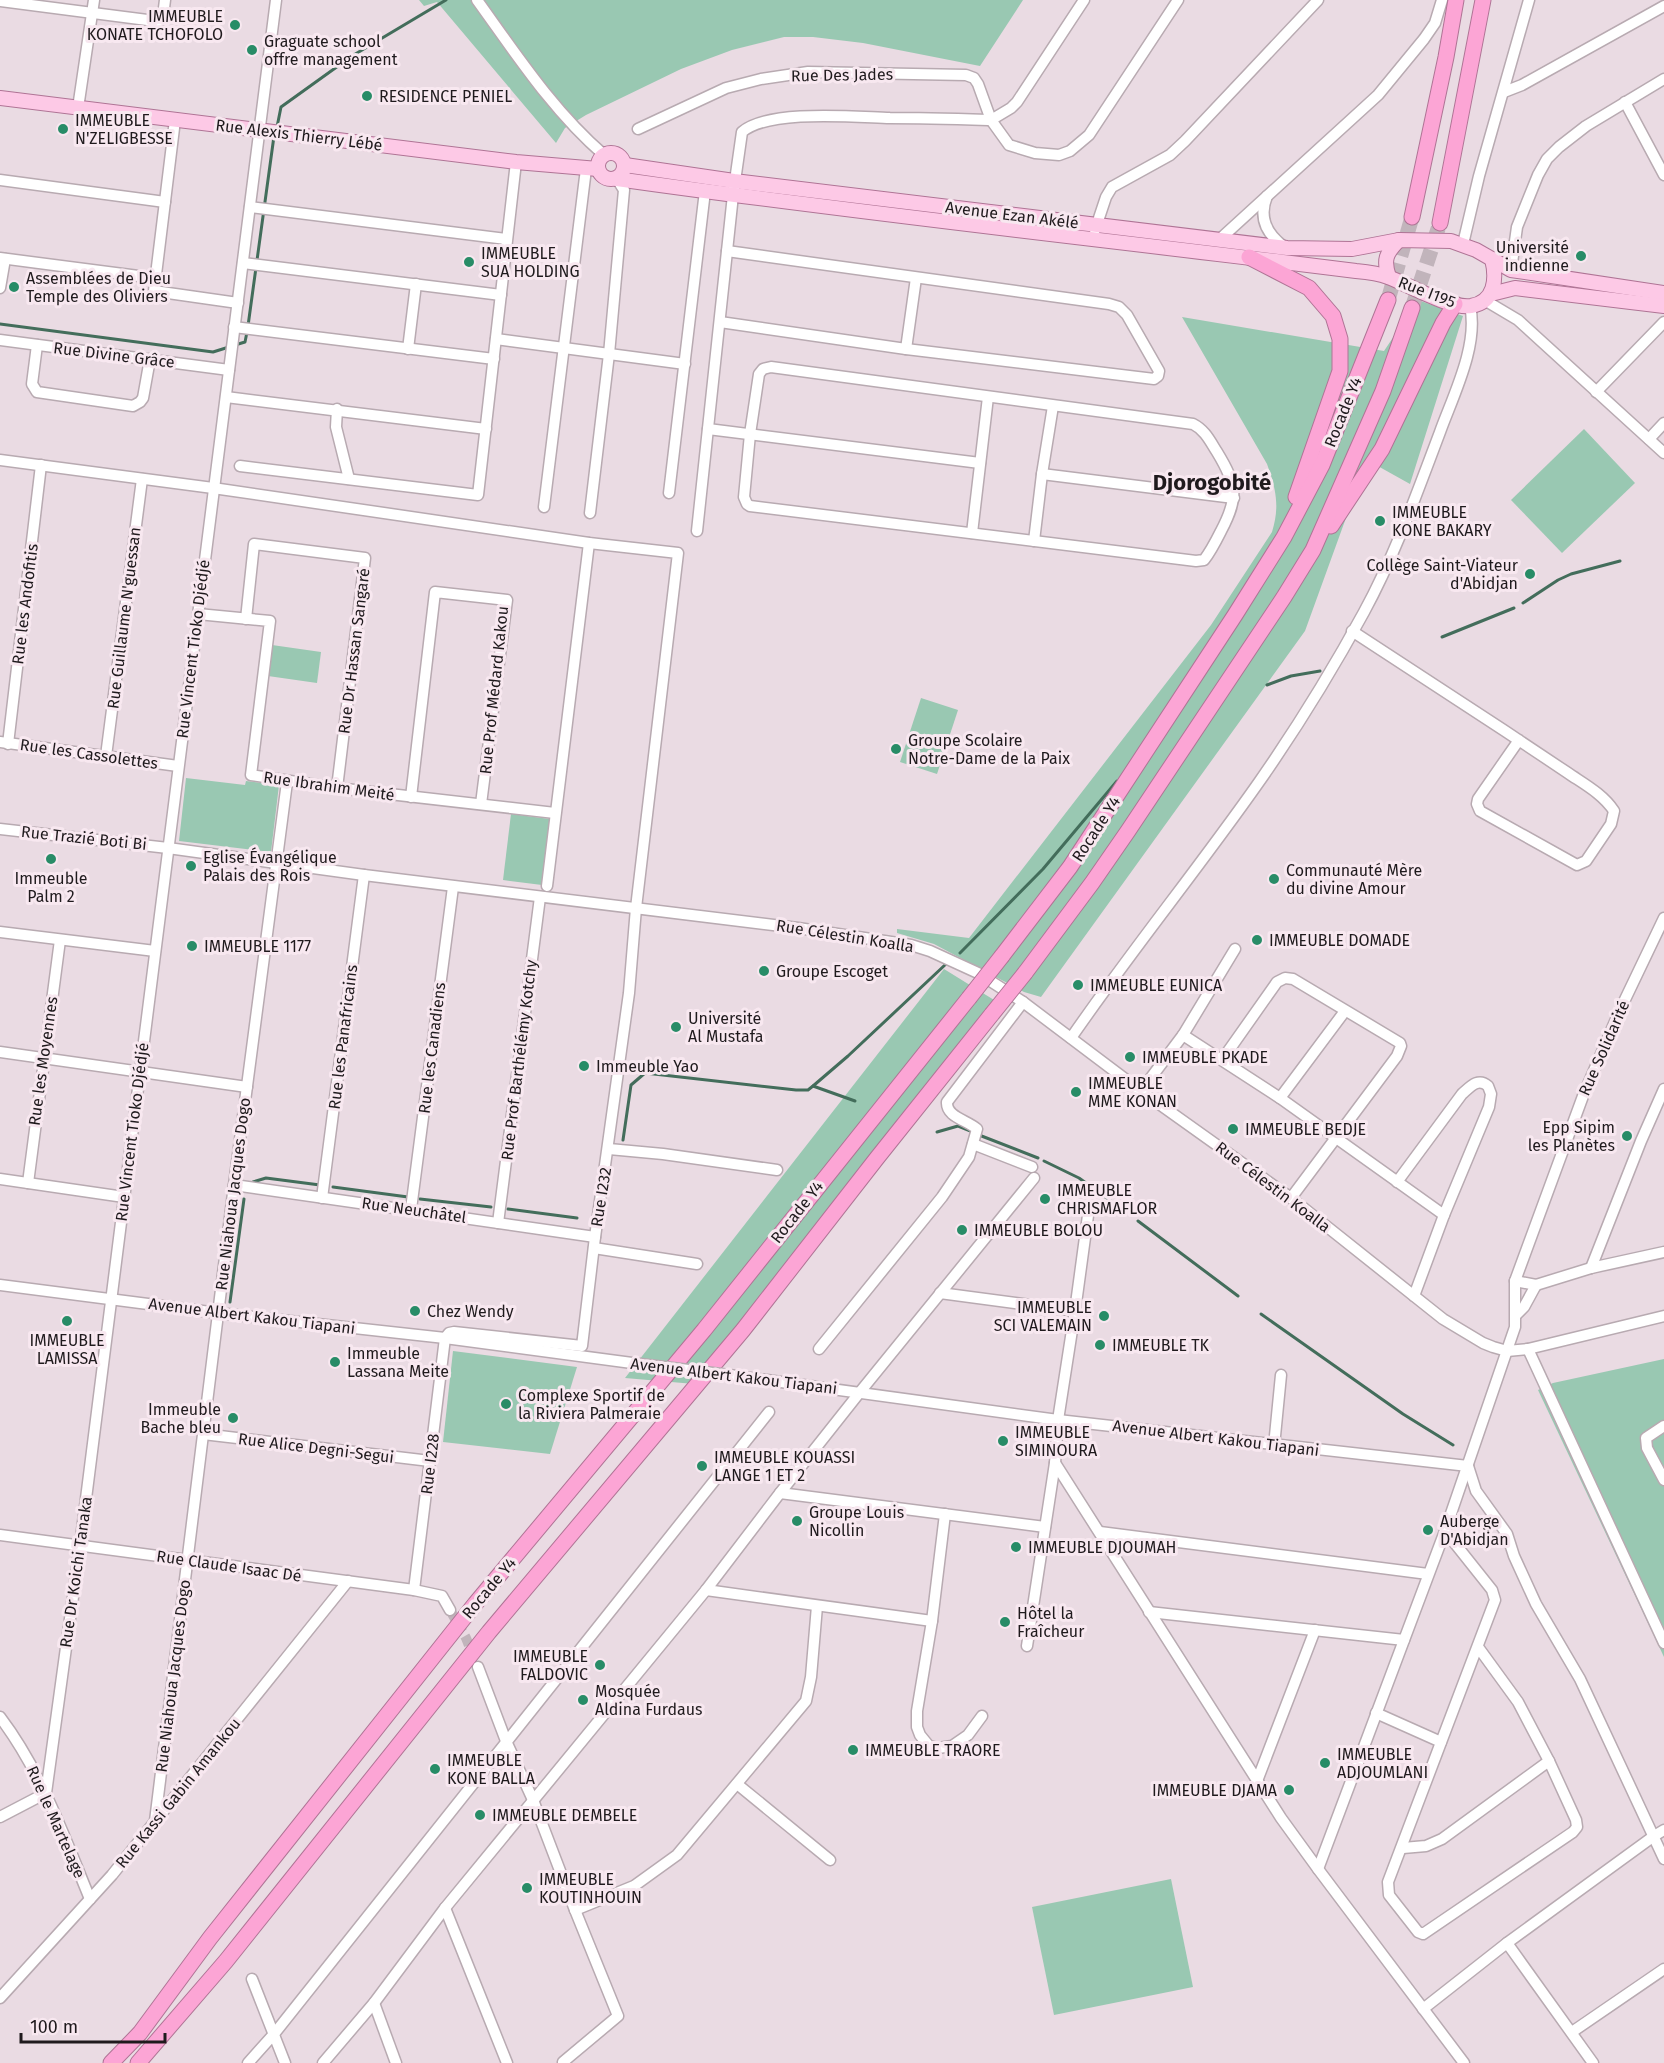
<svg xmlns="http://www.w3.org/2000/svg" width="1664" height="2063" font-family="'Fira Sans',sans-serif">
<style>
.green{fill:#99c8b2}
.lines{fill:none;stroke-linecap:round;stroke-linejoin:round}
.stream{stroke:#436d5b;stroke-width:3}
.minor-tunnel{stroke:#c1b4bb;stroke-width:10;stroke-dasharray:10 5;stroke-linecap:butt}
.highway-tunnel{stroke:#c1b4bb;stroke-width:15;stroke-dasharray:15 8;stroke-linecap:butt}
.minor-casing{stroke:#b8aab1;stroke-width:13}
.major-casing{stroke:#af7495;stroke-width:16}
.highway-casing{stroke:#af7495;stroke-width:17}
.minor{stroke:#fff;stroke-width:10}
.major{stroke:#fdc9e6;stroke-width:14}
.highway{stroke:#fca5d5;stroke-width:15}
.minor-bridge-casing{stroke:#b8aab1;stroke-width:13;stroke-linecap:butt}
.highway-bridge-casing{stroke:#af7495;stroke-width:17;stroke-linecap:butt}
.minor-bridge{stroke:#fff;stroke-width:10}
.highway-bridge{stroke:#fca5d5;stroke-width:15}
.poi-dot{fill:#288c67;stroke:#f8e8f0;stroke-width:2}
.labels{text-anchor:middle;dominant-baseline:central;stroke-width:6;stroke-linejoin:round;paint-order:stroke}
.poi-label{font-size:16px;fill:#1f1a1d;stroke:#f8e8f0;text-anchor:start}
.street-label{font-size:16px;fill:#1f1a1d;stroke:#f8e8f0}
.district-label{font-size:22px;font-weight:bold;fill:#1f1a1d;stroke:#f8e8f0}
</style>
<rect width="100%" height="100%" fill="#eadbe3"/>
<!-- green -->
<g class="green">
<polygon points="419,0 1023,0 980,66 863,43 813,37 784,37 732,50 681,69 586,115 565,128 556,143 437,2 424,6"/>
<path d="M1418,300L1463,316L1410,484L1367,460L1305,631L1041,997L1024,992L934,944L897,933V929L969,938L1211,625L1272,532C1280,506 1276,489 1267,464L1182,317L1384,351Z"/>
<polygon points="1584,429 1635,483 1562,553 1511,500"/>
<polygon points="272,645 321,652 317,683 268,676"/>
<polygon points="921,698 958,710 937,774 900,762"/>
<polygon points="186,778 245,785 246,781 279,785 271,852 179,841"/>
<polygon points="511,814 550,819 542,885 503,880"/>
<polygon points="944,969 1007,1008 890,1148 706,1385 625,1378"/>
<polygon points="453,1351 577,1367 550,1454 443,1442"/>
<polygon points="1664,1359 1664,1657 1538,1390 1553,1383"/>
<polygon points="1171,1879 1193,1987 1054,2015 1032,1907"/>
</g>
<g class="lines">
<!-- stream -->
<g class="stream">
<polyline points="277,127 281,107 352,56 446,0"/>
<polyline points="0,324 213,352 229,347"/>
<polyline points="248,326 274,136"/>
<polyline points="235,345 245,342 247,332"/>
<polyline points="1523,603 1558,580 1571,574 1620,561"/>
<polyline points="1442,637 1514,608"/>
<polyline points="1267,685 1291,676 1320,671"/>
<polyline points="960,953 1043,869 1117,781"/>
<polyline points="813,1086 855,1101"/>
<polyline points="937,1132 958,1126 973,1132"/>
<polyline points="979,1135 1038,1158"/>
<polyline points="623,1140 631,1085 645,1073 796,1090 808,1090 813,1086 848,1056 946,964"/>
<polyline points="1044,1161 1079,1178 1111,1201"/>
<polyline points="253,1182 266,1178 320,1185"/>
<polyline points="333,1187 408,1197"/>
<polyline points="420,1199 491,1207"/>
<polyline points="508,1209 577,1218"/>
<polyline points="1138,1221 1238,1296"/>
<polyline points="230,1302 244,1199"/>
<polyline points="1261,1314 1403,1414 1453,1445"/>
</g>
<!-- minor-tunnel -->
<polyline class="minor-tunnel" points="450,1610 466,1638 474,1658"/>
<!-- highway-tunnel -->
<g class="highway-tunnel">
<polyline points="1388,300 1412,217"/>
<polyline points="1412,308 1440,223"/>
</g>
<!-- minor casing -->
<g class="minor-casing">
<g id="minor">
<path d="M477,0C516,54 553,111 604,155"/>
<polyline points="0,1 155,21 160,21 163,16 165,0"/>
<polyline points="1504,92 1522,85 1664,6"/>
<polyline points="1625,102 1664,175"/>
<polyline points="78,108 94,0"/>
<polyline points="175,120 154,291 238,303"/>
<polyline points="638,129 726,88 761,79 808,72 966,75 974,78 978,84 991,120 1009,145 1035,153 1059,155 1070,151 1089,135 1178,0"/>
<polyline points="0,180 165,202"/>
<path d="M1267,196C1258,218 1267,235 1286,248"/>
<polyline points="250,207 506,239"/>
<polyline points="1095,230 1106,197 1112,187 1170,155 1185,141 1318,0"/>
<polyline points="1220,239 1378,95 1424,39 1435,23 1442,0"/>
<polyline points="1463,244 1479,176 1529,0"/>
<polyline points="0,258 154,278"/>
<polyline points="243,263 501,295"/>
<polyline points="1511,270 1517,227 1538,175 1547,159 1559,147 1586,126 1664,79"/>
<polyline points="0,288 5,259"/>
<polyline points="1486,301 1518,320 1664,453"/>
<polyline points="720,322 906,349 1154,379 1158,376 1159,371 1127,315 1119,307 1109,304 727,251"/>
<polyline points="234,327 494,359"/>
<polyline points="496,339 685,364"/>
<polyline points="0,340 229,370"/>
<polyline points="37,345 32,384 37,392 133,406 140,402 143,398 150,359"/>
<polyline points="408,349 416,284"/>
<polyline points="906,349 916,278"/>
<path d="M771,367L1193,424C1205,430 1210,441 1217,452C1237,485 1239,497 1221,531C1216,541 1211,551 1204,560L1196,561L750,506L747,504L744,497L750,434L759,374L763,369Z"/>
<polyline points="1596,392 1664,322"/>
<polyline points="226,397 486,429"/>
<polyline points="337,409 336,427 349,479"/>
<polyline points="708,429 980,463"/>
<polyline points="1649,439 1664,423"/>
<polyline points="0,460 213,488 589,543 678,553 636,908 629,993 595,1237 582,1346 454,1332 449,1333 445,1338 414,1590"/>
<polyline points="240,466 478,495 516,162"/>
<polyline points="1042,474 1234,498"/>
<polyline points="669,493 705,191"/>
<polyline points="544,507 586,169"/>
<polyline points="590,513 609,354 624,190 617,179"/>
<path d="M697,531L733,195L742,132C769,109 854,117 890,118C924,118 957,119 991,120L1011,108L1017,102L1084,0"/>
<polyline points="972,533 988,397"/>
<polyline points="1034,541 1042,474 1053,406"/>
<polyline points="198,614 270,621 251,775 337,788 555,813"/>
<polyline points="246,619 254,544 365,558 337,788"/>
<path d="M1352,631L1505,731C1526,745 1547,759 1568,773C1584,784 1603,794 1614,811L1611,824L1586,861L1577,865L1480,811L1477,804L1478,799L1519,740"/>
<polyline points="0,742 178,766"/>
<polyline points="8,744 41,465"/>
<polyline points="106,756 142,479"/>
<polyline points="411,797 435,592 507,600 481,804"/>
<polyline points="0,829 168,848 364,875 798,928 911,945 930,951 978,973 1023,1002 1141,1091 1291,1198 1443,1319 1483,1343 1493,1347 1507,1351 1528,1349 1664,1316"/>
<polyline points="547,886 589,543"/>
<polyline points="0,932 155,951"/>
<polyline points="1183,1035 1280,1098 1444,1215"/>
<path d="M1071,1038C1131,951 1198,869 1259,782C1296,729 1333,669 1364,612C1395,555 1417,493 1440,432C1453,396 1479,345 1470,306"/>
<polyline points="0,1052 247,1087"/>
<polyline points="1222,1060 1277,982 1285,978 1293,979 1400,1043 1401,1046 1397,1056 1291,1198"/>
<polyline points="1141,1091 1183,1035 1235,949"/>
<polyline points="1280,1098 1345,1011"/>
<polyline points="973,1144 1032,1167"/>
<polyline points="609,1149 663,1154 777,1170"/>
<polyline points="0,1179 124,1197"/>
<path d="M1397,1182L1462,1094C1470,1087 1478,1077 1488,1086L1491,1094L1489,1107L1444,1215L1414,1296"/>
<polyline points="28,1183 60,940"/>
<polyline points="234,1185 595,1237"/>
<polyline points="322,1198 364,875"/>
<polyline points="411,1209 453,887"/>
<polyline points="498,1223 540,897"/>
<polyline points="594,1248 697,1264"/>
<polyline points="1591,1268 1641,1141 1664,1089"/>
<polyline points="1515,1281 1536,1285 1591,1268 1664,1252"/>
<polyline points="0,1285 218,1313 445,1338 632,1363"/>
<polyline points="940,1293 1075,1311"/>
<polyline points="1516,1315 1524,1307 1536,1285"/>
<path d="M819,1349L942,1197L969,1157L977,1129C967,1120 946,1117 947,1102L1023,1002"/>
<polyline points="1528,1349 1664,1643"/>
<polyline points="737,1376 1058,1420 1468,1466"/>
<polyline points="1664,1426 1646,1438 1647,1448 1664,1480"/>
<polyline points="203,1434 430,1461"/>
<polyline points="1274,1446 1281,1375"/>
<polyline points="1055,1463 1281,1818 1318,1869 1464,2063"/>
<polyline points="1468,1466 1476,1491 1507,1534 1514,1556 1536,1604 1580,1679 1664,1859"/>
<polyline points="780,1493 1045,1527"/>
<polyline points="945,1514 932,1621 917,1711 917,1727 920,1735 929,1746 938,1748 952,1746 968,1735 982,1716"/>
<polyline points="1445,1531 1492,1590 1495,1600 1388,1882 1389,1895 1418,1932 1423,1934 1573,1832 1577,1827 1576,1820 1549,1761 1518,1702 1478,1647"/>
<polyline points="1100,1532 1428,1574"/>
<polyline points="0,1535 414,1590 442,1596 450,1610"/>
<polyline points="706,1590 932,1621"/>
<polyline points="1149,1612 1404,1640"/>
<polyline points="1027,1646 1055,1463 1058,1420 1075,1311 1089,1208"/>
<polyline points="478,1667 506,1741 533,1800 575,1910 618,2016 563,2062"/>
<polyline points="1376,1713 1441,1742"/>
<path d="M0,1717C41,1771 64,1836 90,1899"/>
<polyline points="1257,1781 1315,1630"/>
<polyline points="737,1784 830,1860"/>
<polyline points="0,1817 46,1793 80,1546 276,0"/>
<polyline points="155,1821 234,1185 287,782"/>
<polyline points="1403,1848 1426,1846 1442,1839 1549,1761"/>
<polyline points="1318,1869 1445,1531 1515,1327 1515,1281 1583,1096 1620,1010 1664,918"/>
<polyline points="445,1908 507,2063"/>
<polyline points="575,1910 634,1886 677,1855 806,1701 811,1677 817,1606"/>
<polyline points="1507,1943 1593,2063"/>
<polyline points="252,1979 285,2063"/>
<polyline points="0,1998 112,1875 348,1581"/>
<polyline points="374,2003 396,2063"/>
<polyline points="1423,2009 1507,1943 1654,1836 1664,1830"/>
<polyline points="1572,2032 1664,1969"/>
<polyline points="248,2063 274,2034 769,1412"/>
<polyline points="323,2063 374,2003 445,1908 706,1590 780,1493 860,1392 1034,1178"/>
</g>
</g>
<!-- major casing -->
<g class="major-casing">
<g id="major">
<polyline points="0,98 516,162 598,169"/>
<circle cx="611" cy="166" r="13"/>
<polyline points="625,165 734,181 1287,248 1352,249 1399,240 1451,241 1476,250 1511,270 1664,293"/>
<path d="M617,179C863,214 1110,240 1356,271C1367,272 1378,273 1388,277C1409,285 1450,309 1471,306C1495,302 1497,279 1492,259"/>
<path d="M1389,277C1383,260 1386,253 1399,240"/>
<polyline points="1491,294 1515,288 1664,306"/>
</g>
</g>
<!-- highway casing -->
<g class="highway-casing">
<g id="highway">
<polyline points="1412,217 1446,57 1456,0"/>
<polyline points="1440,223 1483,0"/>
<polyline points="1249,257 1309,288 1333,316 1340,339 1340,371 1296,497"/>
<polyline points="1331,526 1382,449 1443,323 1455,304"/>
<polyline points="1002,956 1070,867 1235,615 1284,537 1322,465 1388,300"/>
<polyline points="1025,973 1092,883 1128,831 1284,597 1313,550 1383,391 1412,308"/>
<polyline points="111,2063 140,2033 210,1938 475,1604 704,1330 969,998"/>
<polyline points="138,2063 226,1961 489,1632 743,1330 877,1158 992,1014"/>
</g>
</g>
<!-- minor -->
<use href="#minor" class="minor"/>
<!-- major -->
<use href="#major" class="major"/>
<!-- highway -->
<use href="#highway" class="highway"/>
<!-- minor-bridge casing -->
<g class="minor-bridge-casing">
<polyline id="minor-bridge" points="632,1363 737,1376"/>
</g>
<!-- highway-bridge casing -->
<g class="highway-bridge-casing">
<g id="highway-bridge">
<polyline points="969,998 1002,956"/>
<polyline points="992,1014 1025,973"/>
</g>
</g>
<!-- minor-bridge -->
<use href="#minor-bridge" class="minor-bridge"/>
<!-- highway-bridge -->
<use href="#highway-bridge" class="highway-bridge"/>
</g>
<!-- markers -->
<g class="poi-dot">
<circle cx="235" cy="25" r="6"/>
<circle cx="252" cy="50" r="6"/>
<circle cx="367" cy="96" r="6"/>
<circle cx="63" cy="129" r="6"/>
<circle cx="1581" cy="256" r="6"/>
<circle cx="469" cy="262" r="6"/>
<circle cx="14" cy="287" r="6"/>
<circle cx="1380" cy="521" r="6"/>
<circle cx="1530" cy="574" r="6"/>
<circle cx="896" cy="749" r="6"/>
<circle cx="51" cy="859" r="6"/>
<circle cx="191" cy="866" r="6"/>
<circle cx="1274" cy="879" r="6"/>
<circle cx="1257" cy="940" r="6"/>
<circle cx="192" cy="946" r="6"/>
<circle cx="764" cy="971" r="6"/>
<circle cx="1078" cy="985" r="6"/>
<circle cx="676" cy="1027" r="6"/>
<circle cx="1130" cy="1057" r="6"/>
<circle cx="584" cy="1066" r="6"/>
<circle cx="1076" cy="1092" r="6"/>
<circle cx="1233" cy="1129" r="6"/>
<circle cx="1627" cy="1136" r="6"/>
<circle cx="1045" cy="1199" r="6"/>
<circle cx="962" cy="1230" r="6"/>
<circle cx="415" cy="1311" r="6"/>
<circle cx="1104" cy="1316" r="6"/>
<circle cx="67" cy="1321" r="6"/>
<circle cx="1100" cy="1345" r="6"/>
<circle cx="335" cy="1362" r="6"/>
<circle cx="506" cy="1404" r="6"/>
<circle cx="233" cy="1418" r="6"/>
<circle cx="1003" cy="1441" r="6"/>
<circle cx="702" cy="1466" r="6"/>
<circle cx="797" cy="1521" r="6"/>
<circle cx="1428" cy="1530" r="6"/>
<circle cx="1016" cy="1547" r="6"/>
<circle cx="1005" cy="1622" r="6"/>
<circle cx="600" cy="1665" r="6"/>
<circle cx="583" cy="1700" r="6"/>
<circle cx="853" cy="1750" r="6"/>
<circle cx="1325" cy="1763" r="6"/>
<circle cx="435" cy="1769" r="6"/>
<circle cx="1289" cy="1790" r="6"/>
<circle cx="480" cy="1815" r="6"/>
<circle cx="527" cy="1888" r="6"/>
</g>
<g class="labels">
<!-- poi labels -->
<g class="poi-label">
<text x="223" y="16" text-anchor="end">IMMEUBLE<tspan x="223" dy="18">KONATE TCHOFOLO</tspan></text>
<text x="264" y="41">Graguate school<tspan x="264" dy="18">offre management</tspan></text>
<text x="379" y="96">RESIDENCE PENIEL</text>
<text x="75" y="120">IMMEUBLE<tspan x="75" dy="18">N'ZELIGBESSE</tspan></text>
<text x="1569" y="247" text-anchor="end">Université<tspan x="1569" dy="18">indienne</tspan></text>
<text x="481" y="253">IMMEUBLE<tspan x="481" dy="18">SUA HOLDING</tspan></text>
<text x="26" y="278">Assemblées de Dieu<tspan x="26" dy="18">Temple des Oliviers</tspan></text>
<text x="1392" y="512">IMMEUBLE<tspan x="1392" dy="18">KONE BAKARY</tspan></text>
<text x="1518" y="565" text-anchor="end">Collège Saint-Viateur<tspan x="1518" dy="18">d'Abidjan</tspan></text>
<text x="908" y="740">Groupe Scolaire<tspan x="908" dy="18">Notre-Dame de la Paix</tspan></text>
<text x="203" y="857">Eglise Évangélique<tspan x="203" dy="18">Palais des Rois</tspan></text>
<text x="1286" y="870">Communauté Mère<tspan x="1286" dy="18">du divine Amour</tspan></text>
<text x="51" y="878" text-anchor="middle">Immeuble<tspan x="51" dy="18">Palm 2</tspan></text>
<text x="1269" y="940">IMMEUBLE DOMADE</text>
<text x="204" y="946">IMMEUBLE 1177</text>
<text x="776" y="971">Groupe Escoget</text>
<text x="1090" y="985">IMMEUBLE EUNICA</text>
<text x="688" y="1018">Université<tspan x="688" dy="18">Al Mustafa</tspan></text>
<text x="1142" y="1057">IMMEUBLE PKADE</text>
<text x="596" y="1066">Immeuble Yao</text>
<text x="1088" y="1083">IMMEUBLE<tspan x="1088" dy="18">MME KONAN</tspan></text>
<text x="1615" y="1127" text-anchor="end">Epp Sipim<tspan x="1615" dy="18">les Planètes</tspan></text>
<text x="1245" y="1129">IMMEUBLE BEDJE</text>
<text x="1057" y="1190">IMMEUBLE<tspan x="1057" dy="18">CHRISMAFLOR</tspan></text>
<text x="974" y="1230">IMMEUBLE BOLOU</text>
<text x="1092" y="1307" text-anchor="end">IMMEUBLE<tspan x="1092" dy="18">SCI VALEMAIN</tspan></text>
<text x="427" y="1311">Chez Wendy</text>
<text x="67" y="1340" text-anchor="middle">IMMEUBLE<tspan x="67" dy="18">LAMISSA</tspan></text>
<text x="1112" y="1345">IMMEUBLE TK</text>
<text x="347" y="1353">Immeuble<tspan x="347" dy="18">Lassana Meite</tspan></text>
<text x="518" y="1395">Complexe Sportif de<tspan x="518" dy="18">la Riviera Palmeraie</tspan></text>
<text x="221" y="1409" text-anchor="end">Immeuble<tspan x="221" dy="18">Bache bleu</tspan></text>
<text x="1015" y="1432">IMMEUBLE<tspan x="1015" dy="18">SIMINOURA</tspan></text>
<text x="714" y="1457">IMMEUBLE KOUASSI<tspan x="714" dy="18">LANGE 1 ET 2</tspan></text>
<text x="809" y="1512">Groupe Louis<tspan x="809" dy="18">Nicollin</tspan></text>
<text x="1440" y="1521">Auberge<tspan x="1440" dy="18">D'Abidjan</tspan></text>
<text x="1028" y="1547">IMMEUBLE DJOUMAH</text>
<text x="1017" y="1613">Hôtel la<tspan x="1017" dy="18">Fraîcheur</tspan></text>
<text x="588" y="1656" text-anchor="end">IMMEUBLE<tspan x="588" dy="18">FALDOVIC</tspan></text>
<text x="595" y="1691">Mosquée<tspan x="595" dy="18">Aldina Furdaus</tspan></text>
<text x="865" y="1750">IMMEUBLE TRAORE</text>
<text x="1337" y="1754">IMMEUBLE<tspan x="1337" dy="18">ADJOUMLANI</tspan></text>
<text x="447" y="1760">IMMEUBLE<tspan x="447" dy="18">KONE BALLA</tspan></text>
<text x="1277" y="1790" text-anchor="end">IMMEUBLE DJAMA</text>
<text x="492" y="1815">IMMEUBLE DEMBELE</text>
<text x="539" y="1879">IMMEUBLE<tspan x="539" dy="18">KOUTINHOUIN</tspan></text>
</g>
<!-- street labels -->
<g class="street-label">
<text transform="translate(842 75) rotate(-1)">Rue Des Jades</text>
<text transform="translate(299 135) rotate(7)">Rue Alexis Thierry Lébé</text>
<text transform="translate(1012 215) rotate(7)">Avenue Ezan Akélé</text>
<text transform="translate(1427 292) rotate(21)">Rue I195</text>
<text transform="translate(114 355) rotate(7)">Rue Divine Grâce</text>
<text transform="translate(1343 412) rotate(-68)">Rocade Y4</text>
<text transform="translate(25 604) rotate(-83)">Rue les Andofitis</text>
<text transform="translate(124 618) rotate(-83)">Rue Guillaume N'guessan</text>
<text transform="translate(193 649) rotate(-83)">Rue Vincent Tioko Djédjé</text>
<text transform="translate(354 651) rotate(-83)">Rue Dr Hassan Sangaré</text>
<text transform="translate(494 690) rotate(-84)">Rue Prof Médard Kakou</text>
<text transform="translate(89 754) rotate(8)">Rue les Cassolettes</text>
<text transform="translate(329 786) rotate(8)">Rue Ibrahim Meité</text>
<text transform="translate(1096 829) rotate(-57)">Rocade Y4</text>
<text transform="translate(84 838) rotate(6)">Rue Trazié Boti Bi</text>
<text transform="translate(845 936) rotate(9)">Rue Célestin Koalla</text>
<text transform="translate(343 1037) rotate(-83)">Rue les Panafricains</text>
<text transform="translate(432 1048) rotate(-83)">Rue les Canadiens</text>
<text transform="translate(1604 1048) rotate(-66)">Rue Solidarité</text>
<text transform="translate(519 1060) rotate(-83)">Rue Prof Barthélémy Kotchy</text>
<text transform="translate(43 1061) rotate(-82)">Rue les Moyennes</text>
<text transform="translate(132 1132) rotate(-83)">Rue Vincent Tioko Djédjé</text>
<text transform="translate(1273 1187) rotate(37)">Rue Célestin Koalla</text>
<text transform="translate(233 1194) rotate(-83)">Rue Niahoua Jacques Dogo</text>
<text transform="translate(601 1197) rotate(-81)">Rue I232</text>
<text transform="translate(414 1210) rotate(8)">Rue Neuchâtel</text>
<text transform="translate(797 1212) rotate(-52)">Rocade Y4</text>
<text transform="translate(252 1316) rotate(7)">Avenue Albert Kakou Tiapani</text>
<text transform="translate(734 1376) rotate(7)">Avenue Albert Kakou Tiapani</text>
<text transform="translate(1216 1438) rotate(7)">Avenue Albert Kakou Tiapani</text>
<text transform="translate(316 1448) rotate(7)">Rue Alice Degni-Segui</text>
<text transform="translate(430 1464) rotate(-83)">Rue I228</text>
<text transform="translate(229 1566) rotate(8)">Rue Claude Isaac Dé</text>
<text transform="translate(76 1572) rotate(-82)">Rue Dr Koichi Tanaka</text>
<text transform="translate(489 1588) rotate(-50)">Rocade Y4</text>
<text transform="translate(173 1676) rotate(-83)">Rue Niahoua Jacques Dogo</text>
<text transform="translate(178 1793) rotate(-51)">Rue Kassi Gabin Amankou</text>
<text transform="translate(56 1822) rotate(66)">Rue le Martelage</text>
</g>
<!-- district labels -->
<g class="district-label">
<text x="1212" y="482">Djorogobité</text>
</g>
</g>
<!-- scale -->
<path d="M21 2033v9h144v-9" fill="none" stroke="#1f1a1d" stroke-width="3"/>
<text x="30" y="2033" font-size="18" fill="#1f1a1d" stroke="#f8e8f0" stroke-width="4.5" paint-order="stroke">100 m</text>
</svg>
